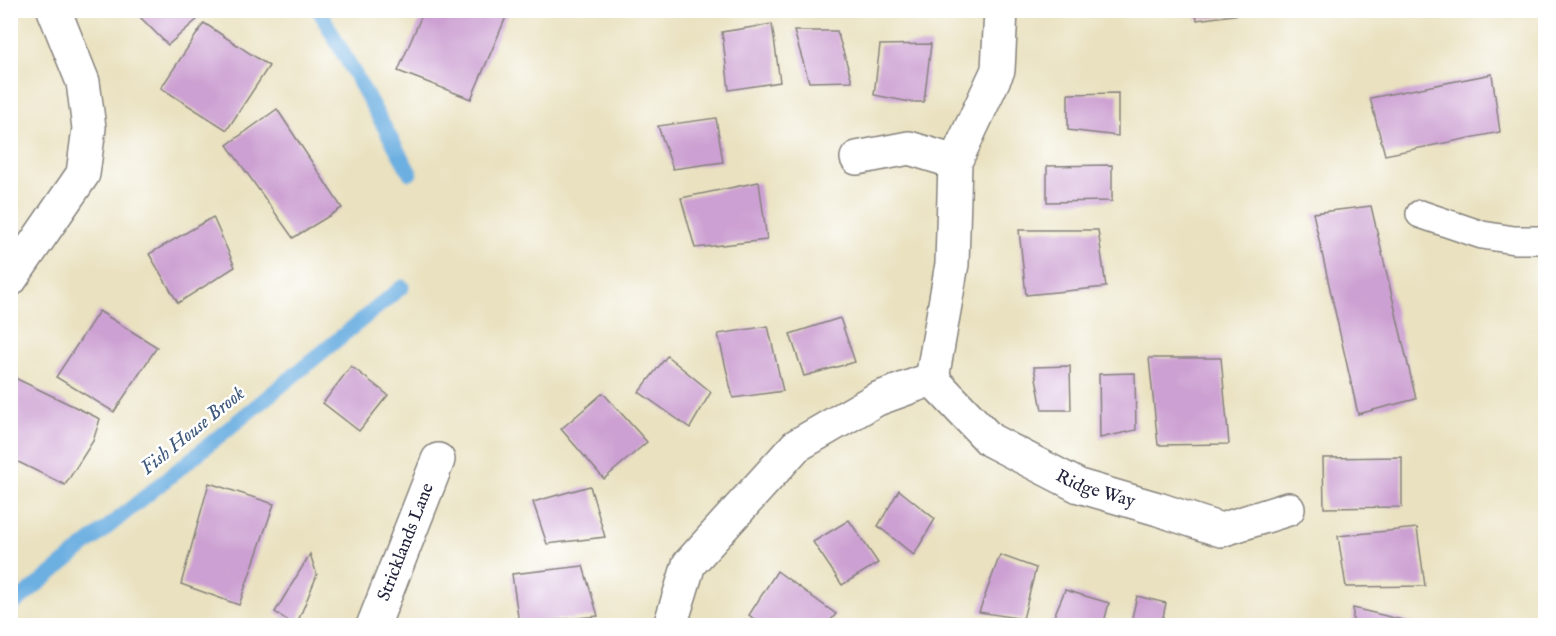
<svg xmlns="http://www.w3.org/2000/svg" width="1556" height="636" font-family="'IM FELL English',serif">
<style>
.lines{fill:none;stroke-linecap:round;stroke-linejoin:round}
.stream{stroke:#6cafe1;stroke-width:15}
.building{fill:#cca0d2}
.lane-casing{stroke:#86827d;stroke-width:30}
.street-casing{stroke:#86827d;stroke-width:36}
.lane{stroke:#fff;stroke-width:27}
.street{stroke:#fff;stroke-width:33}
.labels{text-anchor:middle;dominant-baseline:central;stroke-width:5;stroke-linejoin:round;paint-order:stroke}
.street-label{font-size:18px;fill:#22223b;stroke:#fff}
.water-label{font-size:20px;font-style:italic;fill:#405a7d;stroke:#fff}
</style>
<rect width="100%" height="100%" fill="#fff"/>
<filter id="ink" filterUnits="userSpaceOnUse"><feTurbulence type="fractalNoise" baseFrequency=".0167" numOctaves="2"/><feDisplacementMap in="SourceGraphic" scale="12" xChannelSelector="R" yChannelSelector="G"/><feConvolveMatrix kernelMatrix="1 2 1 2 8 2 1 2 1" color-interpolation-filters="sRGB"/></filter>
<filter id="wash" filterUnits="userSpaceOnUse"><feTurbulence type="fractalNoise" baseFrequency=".008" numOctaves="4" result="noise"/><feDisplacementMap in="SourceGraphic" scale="24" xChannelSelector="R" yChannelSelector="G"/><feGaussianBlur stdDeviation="1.35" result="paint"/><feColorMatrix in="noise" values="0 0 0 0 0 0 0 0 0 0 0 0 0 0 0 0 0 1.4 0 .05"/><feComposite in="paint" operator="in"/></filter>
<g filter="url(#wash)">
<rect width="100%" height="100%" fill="#e9e1bf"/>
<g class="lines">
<!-- stream -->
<g class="stream">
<polyline points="319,10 410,173"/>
<polyline points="10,607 402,287"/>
</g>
</g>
<g id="blocks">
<!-- building -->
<g class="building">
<polygon points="133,10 208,10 168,45"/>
<polygon points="424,10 509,10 471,99 398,71"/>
<polygon points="1195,10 1255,10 1255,12 1197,20"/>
<polygon points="204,23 269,66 227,130 161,88"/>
<polygon points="772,24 780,82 729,90 722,32"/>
<polygon points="794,31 837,31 852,81 809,82"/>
<polygon points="931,44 924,102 910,102 874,95 880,45"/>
<polygon points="1492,74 1500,132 1385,155 1370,98"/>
<polygon points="1118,93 1118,136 1068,130 1068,94"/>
<polygon points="277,109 342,208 293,238 227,145"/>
<polygon points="716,118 723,162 673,169 658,126"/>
<polygon points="1112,165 1112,201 1047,202 1047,166"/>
<polygon points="759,182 767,240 695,248 681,198"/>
<polygon points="1371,206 1416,399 1358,414 1313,213"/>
<polygon points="213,217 235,267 178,303 149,254"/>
<polygon points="1019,230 1098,230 1106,287 1026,295"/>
<polygon points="99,311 157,347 114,412 56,377"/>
<polygon points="840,318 855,362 804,376 790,334"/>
<polygon points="768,326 783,391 733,398 718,334"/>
<polygon points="667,356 711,392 690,428 639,392"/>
<polygon points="1149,358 1221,358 1229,444 1158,445"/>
<polygon points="351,366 388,395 359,431 323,403"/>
<polygon points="1070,366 1071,410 1042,410 1034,367"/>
<polygon points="1135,373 1136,430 1100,438 1099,374"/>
<polygon points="13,377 100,419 93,441 65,485 10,458 10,382"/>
<polygon points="603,393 647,442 604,479 561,429"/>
<polygon points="1402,457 1402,507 1324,508 1323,458"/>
<polygon points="209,483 274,504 239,605 181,584"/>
<polygon points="590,486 605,537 547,544 533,502"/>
<polygon points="899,490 935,519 914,555 878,526"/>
<polygon points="849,520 878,563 842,585 813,542"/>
<polygon points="1417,528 1425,586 1346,587 1338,536"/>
<polygon points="310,554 317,575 296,626 275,612"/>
<polygon points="1000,555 1036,568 1023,619 979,612"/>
<polygon points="583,566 598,616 519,624 512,574"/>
<polygon points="777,571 836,614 826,626 763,626 749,615"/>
<polygon points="1065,590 1109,603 1103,626 1050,626"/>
<polygon points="1137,596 1166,603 1161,626 1130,626"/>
<polygon points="1353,608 1411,622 1410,626 1353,626"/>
</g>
</g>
</g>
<g filter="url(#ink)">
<use href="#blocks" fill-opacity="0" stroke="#86827d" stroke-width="1.5"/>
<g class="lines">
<!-- lane casing -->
<g class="lane-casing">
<polyline id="lane" points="1420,214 1482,235 1514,240 1546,240"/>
</g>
<!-- street casing -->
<g class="street-casing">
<g id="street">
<polyline points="857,158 909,148 955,162"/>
<polyline points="10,280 83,174 89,128 83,82 54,10"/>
<path id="s1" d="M932,379L990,440L1079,486L1158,509L1221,530L1288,509"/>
<path id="s2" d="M373,626L438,460"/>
<polyline points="670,626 689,564 796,446 877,399 932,379 952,264 955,162 998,70 1001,10"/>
</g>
</g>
<!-- lane -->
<use href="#lane" class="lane"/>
<!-- street -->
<use href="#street" class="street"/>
</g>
</g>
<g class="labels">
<!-- street labels -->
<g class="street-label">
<text stroke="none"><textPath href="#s1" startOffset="201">Ridge Way</textPath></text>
<text stroke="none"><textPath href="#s2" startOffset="90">Stricklands Lane</textPath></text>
</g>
<!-- water labels -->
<g class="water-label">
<text transform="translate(193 431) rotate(-39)">Fish House Brook</text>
</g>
</g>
<!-- margin -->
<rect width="1556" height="636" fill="none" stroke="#fff" stroke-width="36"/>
</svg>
